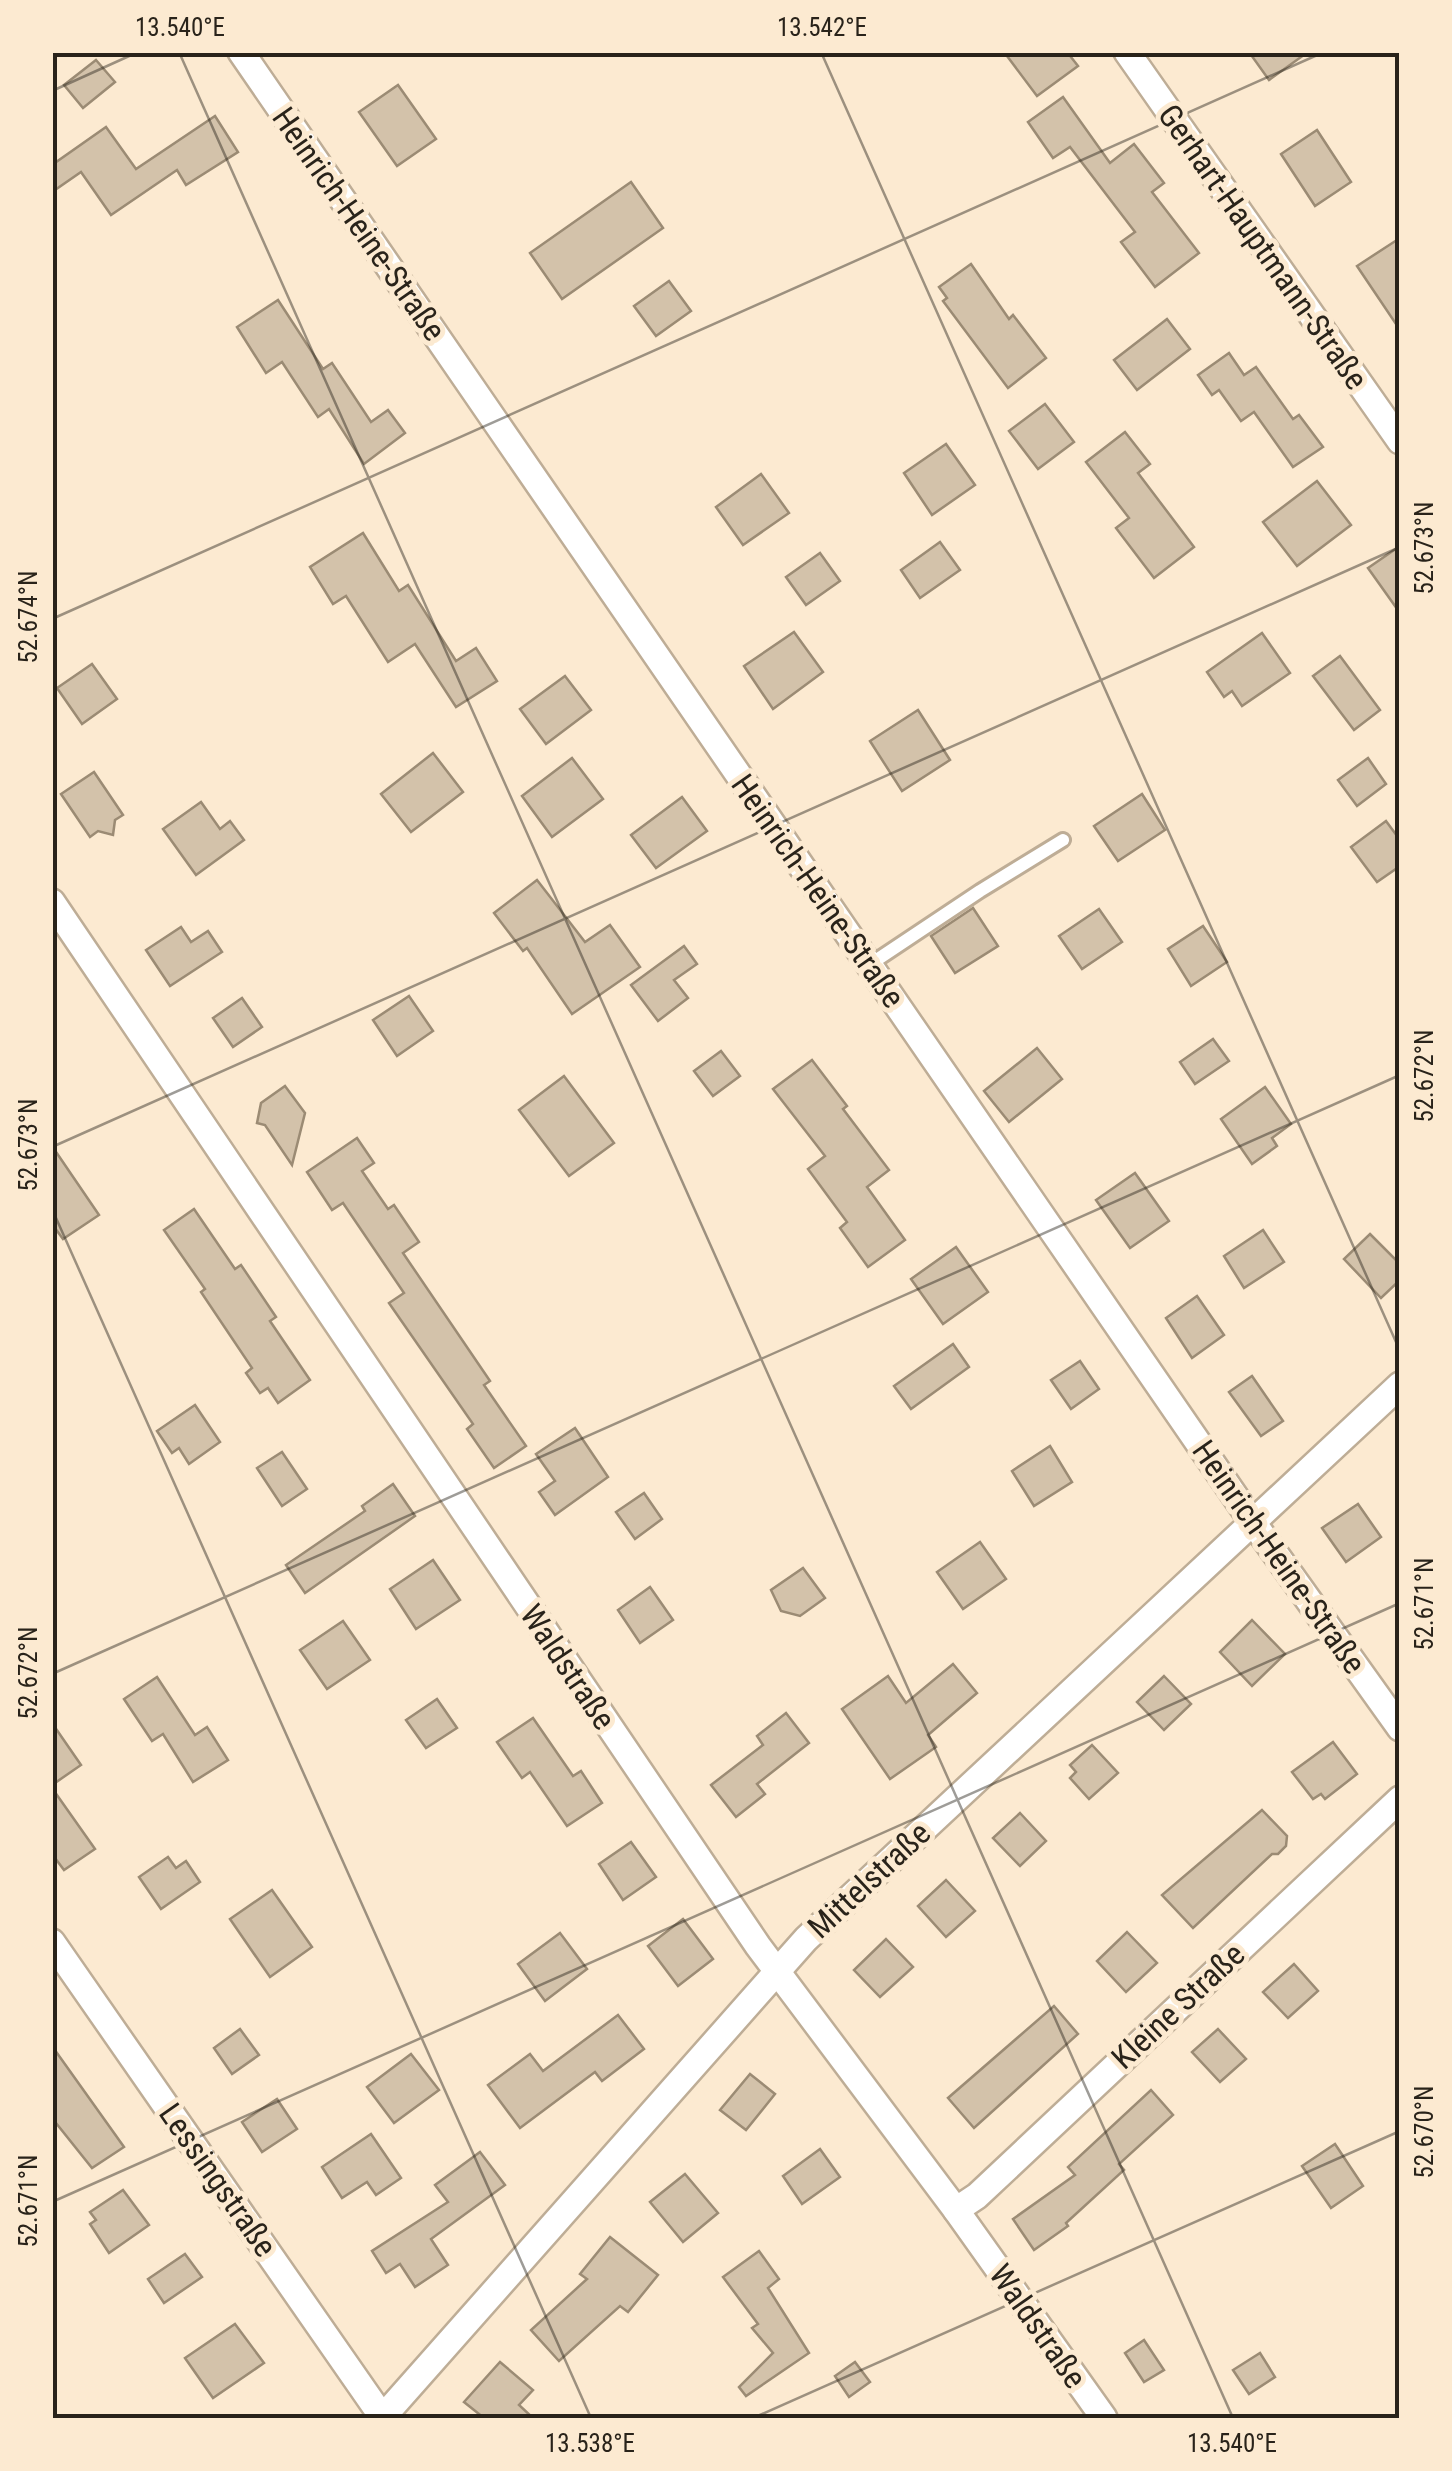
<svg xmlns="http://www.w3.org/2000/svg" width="1452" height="2471" font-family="'Roboto Condensed',sans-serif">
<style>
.building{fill:#d3c2aa;stroke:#9b8b74;stroke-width:2.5}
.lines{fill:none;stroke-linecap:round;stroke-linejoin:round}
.lane-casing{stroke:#bead96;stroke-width:18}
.street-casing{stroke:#bead96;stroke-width:30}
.lane{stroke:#fff;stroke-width:12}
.street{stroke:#fff;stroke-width:25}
.ticks{fill:none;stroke:#29231a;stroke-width:2.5;stroke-opacity:0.45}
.labels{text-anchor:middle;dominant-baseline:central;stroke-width:10;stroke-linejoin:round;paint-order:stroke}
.street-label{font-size:32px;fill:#29231a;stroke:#fcead1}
.neatline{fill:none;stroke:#29231a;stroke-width:4}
.ticks-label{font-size:25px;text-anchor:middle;fill:#29231a}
</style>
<rect width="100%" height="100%" fill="#fcead1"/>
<!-- building -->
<g class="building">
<polygon points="1004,52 1067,52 1078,66 1037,96"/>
<polygon points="1249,52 1308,52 1269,80"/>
<polygon points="96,60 115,82 83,108 64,85"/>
<polygon points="398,85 436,139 397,166 359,112"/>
<polygon points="1063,97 1110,163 1134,144 1164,183 1152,192 1199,253 1155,287 1121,242 1135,232 1070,147 1053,158 1028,122"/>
<polygon points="215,116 238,152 186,185 177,170 111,215 81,172 52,192 52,165 106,127 136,169"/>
<polygon points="1317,130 1351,182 1315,206 1281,154"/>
<polygon points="631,182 663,228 562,299 530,253"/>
<polygon points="1400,238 1400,330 1357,266"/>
<polygon points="971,264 1009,319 1013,315 1046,358 1008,388 943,301 947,298 939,287"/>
<polygon points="669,281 691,311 656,336 634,306"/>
<polygon points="278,300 323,369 332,363 371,422 388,410 405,433 364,464 329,409 318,417 282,362 266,373 237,327"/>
<polygon points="1167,319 1190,349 1137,390 1114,360"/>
<polygon points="1229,353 1244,375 1256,367 1293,419 1299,415 1323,447 1293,467 1254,412 1241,421 1219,390 1212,395 1198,375"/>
<polygon points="1045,404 1074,442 1038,469 1009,431"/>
<polygon points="1125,432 1150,464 1138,473 1194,547 1154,578 1116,528 1129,518 1086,462"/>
<polygon points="946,444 975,485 932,515 904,473"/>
<polygon points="761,474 789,513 743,545 716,507"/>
<polygon points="1317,481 1351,525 1297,566 1263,522"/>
<polygon points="363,533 399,591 408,585 456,661 476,648 497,681 456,707 415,644 388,662 346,596 333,604 310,567"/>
<polygon points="940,542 960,570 920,598 901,570"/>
<polygon points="1400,546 1400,613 1368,568"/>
<polygon points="820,553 840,581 806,605 786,577"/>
<polygon points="794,632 823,672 773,709 744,666"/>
<polygon points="1262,633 1290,673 1242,706 1232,691 1224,697 1207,672"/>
<polygon points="1340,656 1380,710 1354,730 1313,676"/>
<polygon points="92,664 117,699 82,724 57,688"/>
<polygon points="565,676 591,710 546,744 520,709"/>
<polygon points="918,710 950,760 902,791 870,741"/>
<polygon points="433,753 463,792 411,832 381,794"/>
<polygon points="572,758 603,799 552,837 522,796"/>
<polygon points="1368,758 1386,784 1357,806 1338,780"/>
<polygon points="94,772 123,815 115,820 113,835 98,831 90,837 61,794"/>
<polygon points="1142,794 1165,830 1118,861 1094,826"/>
<polygon points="682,797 707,831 656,868 631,835"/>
<polygon points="201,802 220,829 230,821 244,840 196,875 163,829"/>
<polygon points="1386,821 1400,840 1400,866 1377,882 1351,847"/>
<polygon points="537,880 585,942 610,925 640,967 572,1014 527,948 523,951 494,913"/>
<polygon points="973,908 998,946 955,973 931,936"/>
<polygon points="1099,909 1122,942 1082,969 1059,936"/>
<polygon points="1203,926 1227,962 1191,986 1168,949"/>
<polygon points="181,927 191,942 208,931 222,952 170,986 146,950"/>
<polygon points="684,946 697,964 674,980 688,998 658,1021 631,985"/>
<polygon points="409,996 433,1031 397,1056 373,1020"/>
<polygon points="242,998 262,1027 233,1047 213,1018"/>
<polygon points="1213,1039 1229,1061 1195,1084 1180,1062"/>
<polygon points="1037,1048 1062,1079 1009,1122 984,1091"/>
<polygon points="721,1051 740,1076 713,1096 694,1071"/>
<polygon points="812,1060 847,1106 843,1109 889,1170 867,1187 905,1240 868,1267 840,1228 847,1222 808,1169 825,1156 773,1089"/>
<polygon points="564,1076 614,1143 569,1176 519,1110"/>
<polygon points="285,1086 305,1113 292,1165 265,1125 257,1123 261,1103"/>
<polygon points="1265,1087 1291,1124 1272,1138 1277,1146 1252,1164 1221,1119"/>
<polygon points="357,1138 374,1163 362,1171 388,1209 394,1205 419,1242 403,1253 490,1381 484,1385 526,1446 494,1468 467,1429 473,1424 389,1303 404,1293 343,1203 332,1210 307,1172"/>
<polygon points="52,1146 99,1215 63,1239 52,1224"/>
<polygon points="1135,1173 1169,1221 1130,1248 1096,1200"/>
<polygon points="194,1209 235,1269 241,1265 276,1317 270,1321 310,1380 278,1403 268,1388 260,1393 246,1373 252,1368 201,1292 205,1289 164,1230"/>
<polygon points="1263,1230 1284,1262 1244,1288 1224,1256"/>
<polygon points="1370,1234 1400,1264 1400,1280 1381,1298 1344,1259"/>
<polygon points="956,1247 988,1292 943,1324 911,1279"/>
<polygon points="1197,1296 1224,1335 1192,1358 1166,1318"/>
<polygon points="953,1344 969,1367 911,1409 894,1386"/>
<polygon points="1080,1361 1099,1389 1071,1409 1051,1380"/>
<polygon points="1252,1376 1283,1421 1261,1436 1229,1392"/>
<polygon points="195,1405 220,1442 189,1464 179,1448 172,1453 157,1431"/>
<polygon points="575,1428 608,1477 555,1515 539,1492 555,1481 536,1454"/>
<polygon points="1050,1446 1072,1482 1034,1506 1012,1471"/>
<polygon points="282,1452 307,1489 282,1506 257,1468"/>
<polygon points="393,1484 415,1516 305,1593 286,1565 365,1511 362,1506"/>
<polygon points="644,1493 662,1519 635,1539 616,1512"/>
<polygon points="1358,1504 1381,1537 1346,1562 1322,1528"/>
<polygon points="980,1542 1006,1579 963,1609 937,1572"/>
<polygon points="433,1560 460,1600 416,1629 390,1589"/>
<polygon points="803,1568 825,1598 800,1616 781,1611 771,1590"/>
<polygon points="650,1587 673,1620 640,1643 618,1610"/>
<polygon points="1252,1620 1285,1654 1252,1686 1220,1652"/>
<polygon points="343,1621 370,1660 327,1689 300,1650"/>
<polygon points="953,1664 977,1693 928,1735 936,1747 890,1779 842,1709 888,1676 906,1703"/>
<polygon points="1164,1676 1191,1704 1164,1730 1137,1702"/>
<polygon points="157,1677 195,1735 207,1727 228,1760 193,1782 163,1734 152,1741 124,1699"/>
<polygon points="437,1699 457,1728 426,1748 406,1720"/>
<polygon points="786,1713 809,1743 757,1784 765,1794 736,1817 711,1785 763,1745 757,1736"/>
<polygon points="533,1718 573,1776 581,1771 602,1803 567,1826 530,1772 522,1778 497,1742"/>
<polygon points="52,1723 81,1765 52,1785"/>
<polygon points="1333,1742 1357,1774 1325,1799 1321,1794 1313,1799 1292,1772"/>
<polygon points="1092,1745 1118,1773 1089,1799 1070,1778 1076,1772 1070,1765"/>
<polygon points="52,1788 95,1849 64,1870 52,1854"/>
<polygon points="1262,1810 1287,1836 1286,1846 1278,1854 1272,1854 1193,1928 1162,1895"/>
<polygon points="1020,1813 1046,1841 1020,1866 993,1838"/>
<polygon points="631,1842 656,1877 623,1900 599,1864"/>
<polygon points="168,1857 176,1868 186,1861 200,1882 161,1909 139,1877"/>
<polygon points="946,1880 975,1911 946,1937 918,1906"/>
<polygon points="272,1890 312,1947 270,1977 230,1919"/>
<polygon points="683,1919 713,1959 678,1986 648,1946"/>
<polygon points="1127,1932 1157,1963 1126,1992 1097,1961"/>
<polygon points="560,1933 587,1969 545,2001 518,1964"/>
<polygon points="886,1939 913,1967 880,1997 854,1970"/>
<polygon points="1294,1964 1318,1991 1288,2018 1263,1992"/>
<polygon points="1054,2006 1078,2034 974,2128 948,2098"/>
<polygon points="618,2015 644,2049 602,2081 595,2072 520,2128 488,2085 530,2054 543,2071"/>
<polygon points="240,2029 259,2055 232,2074 214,2048"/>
<polygon points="1218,2029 1246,2059 1220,2082 1192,2052"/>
<polygon points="52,2046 124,2147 92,2168 52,2118"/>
<polygon points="411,2054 439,2090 394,2123 367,2087"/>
<polygon points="750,2074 775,2094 746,2130 720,2110"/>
<polygon points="1151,2090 1173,2115 1119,2164 1124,2170 1066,2223 1068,2226 1034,2250 1013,2219 1075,2175 1068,2167"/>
<polygon points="277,2099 297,2129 262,2152 242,2122"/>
<polygon points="371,2134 401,2178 376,2195 367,2182 342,2198 322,2167"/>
<polygon points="1335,2144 1363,2186 1331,2208 1302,2166"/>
<polygon points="820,2149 840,2177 802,2204 783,2176"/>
<polygon points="480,2152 505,2185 431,2239 448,2265 415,2287 400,2264 386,2273 372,2251 448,2202 435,2185"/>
<polygon points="685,2174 718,2213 683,2242 650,2202"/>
<polygon points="123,2190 149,2225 109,2253 90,2224 96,2220 90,2212"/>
<polygon points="610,2237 658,2275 628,2312 620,2306 559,2361 531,2330 587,2279 580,2274"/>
<polygon points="759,2251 779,2279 768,2288 809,2353 746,2396 739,2387 773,2353 752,2328 758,2324 723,2277"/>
<polygon points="185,2254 202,2277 164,2303 148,2279"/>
<polygon points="235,2324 264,2363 213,2398 185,2358"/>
<polygon points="1144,2340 1164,2370 1144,2382 1125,2353"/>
<polygon points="1260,2353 1275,2377 1249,2394 1233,2370"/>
<polygon points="500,2362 533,2390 519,2405 533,2418 484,2418 464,2402"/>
<polygon points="855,2362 870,2382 849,2397 835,2376"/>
</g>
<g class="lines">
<!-- lane casing -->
<g class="lane-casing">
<polyline id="lane" points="869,965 980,891 1063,840"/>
</g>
<!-- street casing -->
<g class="street-casing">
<g id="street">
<polyline points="241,52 1252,1521 1400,1728"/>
<polyline points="1127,52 1400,441"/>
<polyline points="52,902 758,1946 956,2210 1104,2418"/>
<polyline points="52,1942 383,2418"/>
<polyline points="956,2210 977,2196 1400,1799"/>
<polyline points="382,2418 806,1939 1400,1385"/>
</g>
</g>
<!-- lane -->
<use href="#lane" class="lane"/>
<!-- street -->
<use href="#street" class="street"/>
</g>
<!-- ticks -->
<path class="ticks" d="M179,52L1233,2418M821,52L1400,1351M52,91L138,52M52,619L1324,52M52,1147L1400,547M52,1209L591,2418M52,1674L1400,1075M52,2202L1400,1603M753,2418L1400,2131"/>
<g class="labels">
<!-- street labels -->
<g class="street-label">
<text transform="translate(359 224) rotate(55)">Heinrich-Heine-Straße</text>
<text transform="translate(1263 247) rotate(55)">Gerhart-Hauptmann-Straße</text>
<text transform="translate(818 891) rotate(55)">Heinrich-Heine-Straße</text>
<text transform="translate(1279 1557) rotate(55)">Heinrich-Heine-Straße</text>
<text transform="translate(568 1667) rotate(56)">Waldstraße</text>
<text transform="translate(869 1880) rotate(-43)">Mittelstraße</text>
<text transform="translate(1178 2006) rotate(-43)">Kleine Straße</text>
<text transform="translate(218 2180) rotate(55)">Lessingstraße</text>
<text transform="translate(1038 2326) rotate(55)">Waldstraße</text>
</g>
</g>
<!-- border -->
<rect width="1452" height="2471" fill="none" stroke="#fcead1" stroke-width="110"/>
<rect x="55" y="55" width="1342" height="2361" class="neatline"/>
<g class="ticks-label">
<text x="180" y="36">13.540°E</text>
<text x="822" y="36">13.542°E</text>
<text transform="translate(1424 548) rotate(-90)" y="9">52.673°N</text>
<text transform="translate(28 617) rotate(-90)" y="9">52.674°N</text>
<text transform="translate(1424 1076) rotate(-90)" y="9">52.672°N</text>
<text transform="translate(28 1145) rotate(-90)" y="9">52.673°N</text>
<text transform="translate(1424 1604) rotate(-90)" y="9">52.671°N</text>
<text transform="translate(28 1673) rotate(-90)" y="9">52.672°N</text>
<text transform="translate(1424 2132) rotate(-90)" y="9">52.670°N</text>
<text transform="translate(28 2201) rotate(-90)" y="9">52.671°N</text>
<text x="590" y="2452">13.538°E</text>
<text x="1232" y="2452">13.540°E</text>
</g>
</svg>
